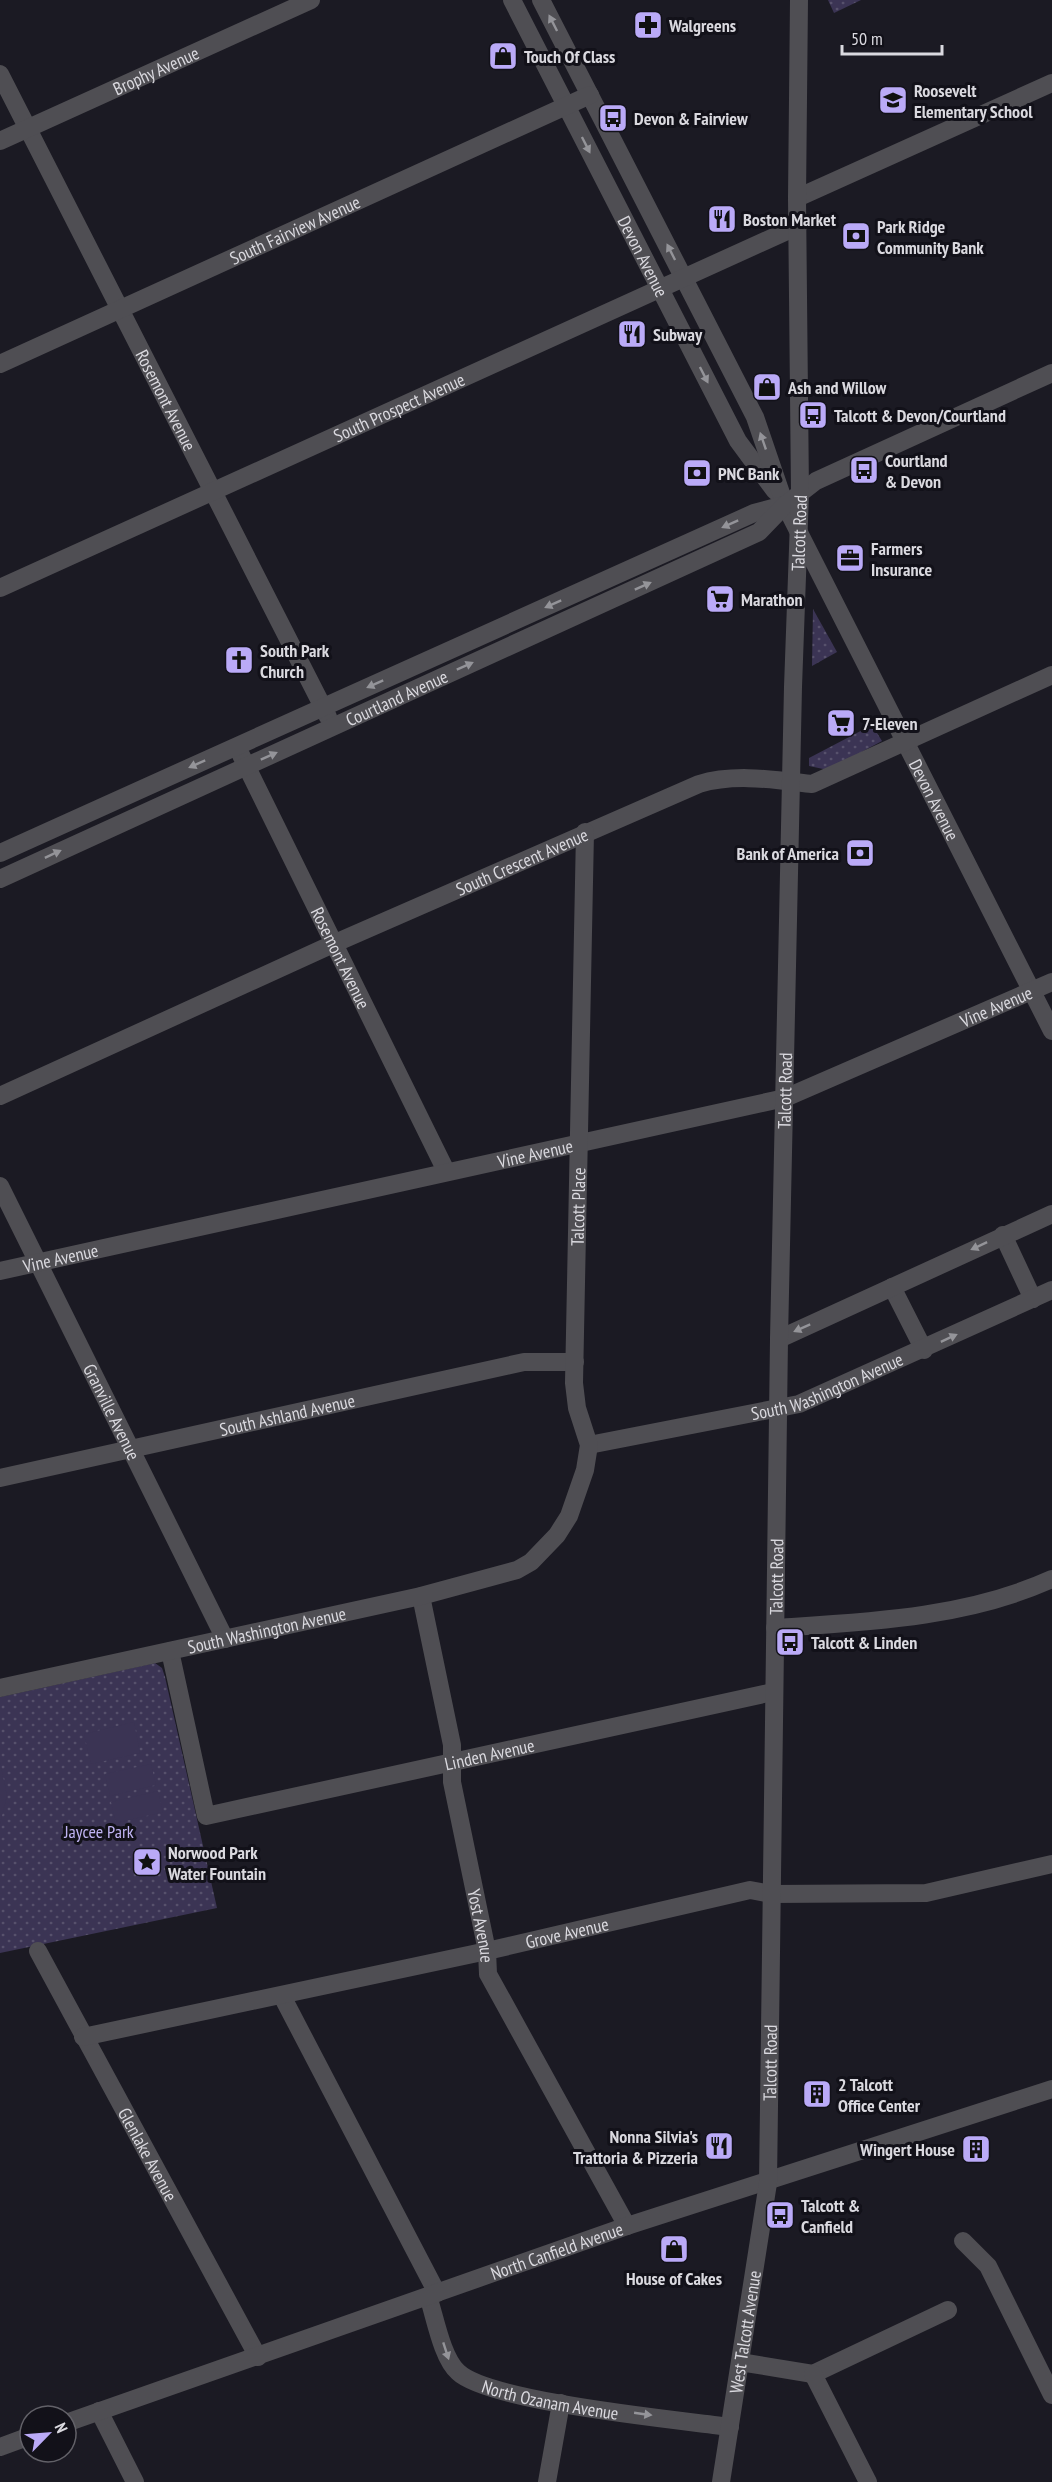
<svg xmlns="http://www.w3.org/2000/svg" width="1052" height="2482" font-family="'PT Sans Narrow',sans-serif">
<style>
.grass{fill:url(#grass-dots)}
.pitch{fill:#3b3454}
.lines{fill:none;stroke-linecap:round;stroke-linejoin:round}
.minor{stroke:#4f4e53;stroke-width:18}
.oneway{fill:#949499}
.labels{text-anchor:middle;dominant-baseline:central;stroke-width:6;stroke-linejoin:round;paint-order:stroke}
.poi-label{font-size:18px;font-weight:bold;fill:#dad9df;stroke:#121119;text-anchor:start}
.street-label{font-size:18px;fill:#dad9df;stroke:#121119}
.park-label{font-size:18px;fill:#c0b4f3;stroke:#121119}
</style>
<defs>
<pattern id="grass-dots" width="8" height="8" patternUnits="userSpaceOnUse" patternTransform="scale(1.5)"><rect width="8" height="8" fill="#3b3454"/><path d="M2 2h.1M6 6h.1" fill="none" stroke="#57516c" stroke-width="1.8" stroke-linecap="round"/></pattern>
</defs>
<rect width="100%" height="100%" fill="#1b1a23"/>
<!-- grass -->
<g class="grass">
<polygon points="828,0 861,0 834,13"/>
<polygon points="813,609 837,652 812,666"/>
<polygon points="872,725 882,741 828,770 809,766 809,758"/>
<polygon points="155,1663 162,1668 165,1677 217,1908 0,1953 0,1697"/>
</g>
<!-- pitch -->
<g class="pitch">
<polygon points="134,1722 140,1753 91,1764 84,1734"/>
<polygon points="0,1762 7,1795 0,1824"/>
<polygon points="151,1764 156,1785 110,1796 105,1774"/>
<polygon points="158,1791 163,1812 116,1823 111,1802"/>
</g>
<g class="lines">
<!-- minor -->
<g class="minor">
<path id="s1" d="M512,0L738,441L775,491"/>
<path id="s2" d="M541,0L755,417L785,505L1052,1031"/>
<path id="s3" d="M0,74L328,717"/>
<path id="s4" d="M0,141L311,0"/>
<polyline points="797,198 1052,83"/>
<path id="s5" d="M0,364L590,95"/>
<path id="s6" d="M0,588L798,226"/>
<path id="s7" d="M241,755L446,1171"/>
<polyline points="0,853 754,513 784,505"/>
<path id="s8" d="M0,879L759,532L785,505L816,481L1052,373"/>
<path id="s9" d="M0,1096L333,944L699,784C735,773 776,780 812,784L1052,675"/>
<path id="s10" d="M0,1186L225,1639"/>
<polyline points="1003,1235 1033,1299"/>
<path id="s11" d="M0,1271L785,1098L1052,982"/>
<polyline points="892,1287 924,1350"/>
<polyline points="779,1339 1052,1214"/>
<path id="s12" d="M589,1445L799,1404L1052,1290"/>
<path id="s13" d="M0,1478L524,1362H575"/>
<path id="s14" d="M421,1596L452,1745V1782L487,1951L488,1974L627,2226"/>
<path d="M775,1628C868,1622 966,1618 1052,1579"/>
<path id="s15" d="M170,1651L206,1816L773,1692"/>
<path id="s16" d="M0,1688L421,1596L517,1570L531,1562L557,1535L569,1516L585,1470L589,1445L577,1408L574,1383L585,832"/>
<path id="s17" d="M38,1951L258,2357"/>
<polyline points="282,1996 437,2293"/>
<path id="s18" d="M83,2037L487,1951L750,1890L771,1894L926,1893L1052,1864"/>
<polyline points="963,2241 988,2266 1052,2395"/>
<path id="s19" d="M428,2296C435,2317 442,2358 458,2372C489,2402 679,2420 730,2427"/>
<polyline points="740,2362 813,2374 948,2310"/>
<polyline points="813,2374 868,2482"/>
<polyline points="99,2411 135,2482"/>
<path id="s20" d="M66,2423L627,2226L1052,2089"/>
<polyline points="0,2447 30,2436"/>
<polyline points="547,2482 561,2403"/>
<path id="s21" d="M721,2482L768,2183L779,1339L793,687L800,493L797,198L799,0"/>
</g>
</g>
<!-- one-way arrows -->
<defs><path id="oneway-solid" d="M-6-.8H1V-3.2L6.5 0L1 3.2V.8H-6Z" transform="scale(1.5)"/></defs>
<g class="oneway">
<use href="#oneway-solid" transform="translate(553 23) rotate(-117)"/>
<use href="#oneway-solid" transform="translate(586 145) rotate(63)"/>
<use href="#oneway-solid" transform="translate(671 252) rotate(-117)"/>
<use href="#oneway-solid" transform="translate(704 375) rotate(63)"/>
<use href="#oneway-solid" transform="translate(763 441) rotate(-109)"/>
<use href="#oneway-solid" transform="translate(730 524) rotate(156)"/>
<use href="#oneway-solid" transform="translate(643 586) rotate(-24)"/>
<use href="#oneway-solid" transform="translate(553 604) rotate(156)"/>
<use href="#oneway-solid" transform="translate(465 666) rotate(-24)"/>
<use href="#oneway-solid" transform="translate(375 684) rotate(156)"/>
<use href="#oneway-solid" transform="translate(269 756) rotate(-24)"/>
<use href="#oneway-solid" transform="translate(197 764) rotate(156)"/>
<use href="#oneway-solid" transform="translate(53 854) rotate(-25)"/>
<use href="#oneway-solid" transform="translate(979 1246) rotate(155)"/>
<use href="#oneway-solid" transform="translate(802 1328) rotate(156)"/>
<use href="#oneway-solid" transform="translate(949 1338) rotate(-25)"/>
<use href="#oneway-solid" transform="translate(446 2351) rotate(72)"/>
<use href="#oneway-solid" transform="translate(643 2414) rotate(8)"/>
</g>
<!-- icons -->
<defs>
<g id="pharmacy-square" transform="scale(1.5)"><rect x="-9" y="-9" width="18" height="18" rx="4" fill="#baaaf7" stroke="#121119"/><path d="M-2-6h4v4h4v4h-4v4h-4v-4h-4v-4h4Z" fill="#111"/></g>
<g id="shop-square" transform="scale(1.5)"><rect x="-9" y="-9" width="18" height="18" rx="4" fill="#baaaf7" stroke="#121119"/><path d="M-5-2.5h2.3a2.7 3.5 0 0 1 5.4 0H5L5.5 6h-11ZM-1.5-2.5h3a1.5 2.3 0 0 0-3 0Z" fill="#111"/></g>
<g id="school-square" transform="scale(1.5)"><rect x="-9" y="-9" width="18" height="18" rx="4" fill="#baaaf7" stroke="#121119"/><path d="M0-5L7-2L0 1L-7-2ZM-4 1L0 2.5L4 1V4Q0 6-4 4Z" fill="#111"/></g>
<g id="bus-square" transform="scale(1.5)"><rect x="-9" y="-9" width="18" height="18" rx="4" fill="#baaaf7" stroke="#121119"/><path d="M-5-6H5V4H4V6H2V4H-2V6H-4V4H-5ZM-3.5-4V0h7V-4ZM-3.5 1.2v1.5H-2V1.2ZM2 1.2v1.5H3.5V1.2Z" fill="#111"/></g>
<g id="restaurant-square" transform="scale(1.5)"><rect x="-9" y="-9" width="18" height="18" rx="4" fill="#baaaf7" stroke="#121119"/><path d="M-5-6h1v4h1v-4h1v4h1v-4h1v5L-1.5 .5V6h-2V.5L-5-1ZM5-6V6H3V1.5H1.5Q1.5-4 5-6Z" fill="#111"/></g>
<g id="bank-square" transform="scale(1.5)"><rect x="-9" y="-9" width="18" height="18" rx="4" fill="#baaaf7" stroke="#121119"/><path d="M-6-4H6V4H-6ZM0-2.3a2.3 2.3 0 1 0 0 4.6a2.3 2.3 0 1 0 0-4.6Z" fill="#111"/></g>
<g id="office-square" transform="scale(1.5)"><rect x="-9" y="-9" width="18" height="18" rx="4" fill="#baaaf7" stroke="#121119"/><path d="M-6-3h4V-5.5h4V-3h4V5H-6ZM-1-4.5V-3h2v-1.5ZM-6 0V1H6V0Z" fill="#111"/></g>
<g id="supermarket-square" transform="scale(1.5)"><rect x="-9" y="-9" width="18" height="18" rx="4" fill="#baaaf7" stroke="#121119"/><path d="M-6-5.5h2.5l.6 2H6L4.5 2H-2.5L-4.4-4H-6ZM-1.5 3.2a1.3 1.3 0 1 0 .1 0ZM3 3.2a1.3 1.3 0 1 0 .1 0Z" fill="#111"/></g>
<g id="church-square" transform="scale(1.5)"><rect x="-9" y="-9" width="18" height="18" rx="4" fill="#baaaf7" stroke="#121119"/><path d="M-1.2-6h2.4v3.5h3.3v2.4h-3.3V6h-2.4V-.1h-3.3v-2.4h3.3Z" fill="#111"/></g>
<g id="sight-square" transform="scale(1.5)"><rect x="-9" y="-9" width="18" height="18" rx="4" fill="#baaaf7" stroke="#121119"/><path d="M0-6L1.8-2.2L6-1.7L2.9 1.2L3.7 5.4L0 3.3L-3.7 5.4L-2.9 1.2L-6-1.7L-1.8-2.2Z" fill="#111"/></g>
<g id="building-square" transform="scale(1.5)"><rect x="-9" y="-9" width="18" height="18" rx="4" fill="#baaaf7" stroke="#121119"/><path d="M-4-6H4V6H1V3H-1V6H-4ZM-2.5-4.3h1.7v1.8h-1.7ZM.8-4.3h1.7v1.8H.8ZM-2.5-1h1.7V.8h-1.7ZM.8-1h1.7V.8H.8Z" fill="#111"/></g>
</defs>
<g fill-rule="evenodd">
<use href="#pharmacy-square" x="648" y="25"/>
<use href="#shop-square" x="503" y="56"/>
<use href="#school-square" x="893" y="100"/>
<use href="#bus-square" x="613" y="118"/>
<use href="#restaurant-square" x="722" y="219"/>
<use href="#bank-square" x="856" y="236"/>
<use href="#restaurant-square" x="632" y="334"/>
<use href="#shop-square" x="767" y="387"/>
<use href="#bus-square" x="813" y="415"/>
<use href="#bus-square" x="864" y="470"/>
<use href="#bank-square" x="697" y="473"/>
<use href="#office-square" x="850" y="558"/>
<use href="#supermarket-square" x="720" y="599"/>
<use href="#church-square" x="239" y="660"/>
<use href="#supermarket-square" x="841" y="723"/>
<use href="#bank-square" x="860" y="853"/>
<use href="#bus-square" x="790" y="1642"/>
<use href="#sight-square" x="147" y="1862"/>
<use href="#building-square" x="817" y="2094"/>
<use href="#restaurant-square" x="719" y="2146"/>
<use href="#building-square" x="976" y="2149"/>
<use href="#bus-square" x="780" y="2215"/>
<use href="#shop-square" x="674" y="2249"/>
</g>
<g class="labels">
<!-- poi labels -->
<g class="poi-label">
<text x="669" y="25">Walgreens</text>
<text x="524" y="56">Touch Of Class</text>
<text x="914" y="90">Roosevelt<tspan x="914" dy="21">Elementary School</tspan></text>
<text x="634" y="118">Devon &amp; Fairview</text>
<text x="743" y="219">Boston Market</text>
<text x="877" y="226">Park Ridge<tspan x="877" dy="21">Community Bank</tspan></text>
<text x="653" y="334">Subway</text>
<text x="788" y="387">Ash and Willow</text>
<text x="834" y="415">Talcott &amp; Devon/Courtland</text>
<text x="885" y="460">Courtland<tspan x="885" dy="21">&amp; Devon</tspan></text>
<text x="718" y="473">PNC Bank</text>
<text x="871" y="548">Farmers<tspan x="871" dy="21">Insurance</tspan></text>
<text x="741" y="599">Marathon</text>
<text x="260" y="650">South Park<tspan x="260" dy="21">Church</tspan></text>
<text x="862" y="723">7-Eleven</text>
<text x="839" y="853" text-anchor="end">Bank of America</text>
<text x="811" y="1642">Talcott &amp; Linden</text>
<text x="168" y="1852">Norwood Park<tspan x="168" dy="21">Water Fountain</tspan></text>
<text x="838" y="2084">2 Talcott<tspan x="838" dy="21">Office Center</tspan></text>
<text x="698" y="2136" text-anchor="end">Nonna Silvia's<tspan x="698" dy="21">Trattoria &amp; Pizzeria</tspan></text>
<text x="955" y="2149" text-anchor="end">Wingert House</text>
<text x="801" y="2205">Talcott &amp;<tspan x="801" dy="21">Canfield</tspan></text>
<text x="674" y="2278" text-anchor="middle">House of Cakes</text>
</g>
<!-- street labels -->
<g class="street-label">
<text stroke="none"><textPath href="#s4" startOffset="171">Brophy Avenue</textPath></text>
<text stroke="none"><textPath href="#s5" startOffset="324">South Fairview Avenue</textPath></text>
<text stroke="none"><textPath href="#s1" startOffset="288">Devon Avenue</textPath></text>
<text stroke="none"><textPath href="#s3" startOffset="366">Rosemont Avenue</textPath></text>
<text stroke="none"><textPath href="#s6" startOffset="438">South Prospect Avenue</textPath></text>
<text stroke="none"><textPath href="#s21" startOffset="1953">Talcott Road</textPath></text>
<text stroke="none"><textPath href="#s8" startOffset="436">Courtland Avenue</textPath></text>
<text stroke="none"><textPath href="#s2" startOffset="892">Devon Avenue</textPath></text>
<text stroke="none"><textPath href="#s9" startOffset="572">South Crescent Avenue</textPath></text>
<text stroke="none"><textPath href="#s7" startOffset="226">Rosemont Avenue</textPath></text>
<text stroke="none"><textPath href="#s11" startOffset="1034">Vine Avenue</textPath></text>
<text stroke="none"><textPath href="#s21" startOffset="1395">Talcott Road</textPath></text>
<text stroke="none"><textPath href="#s11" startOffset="548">Vine Avenue</textPath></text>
<text stroke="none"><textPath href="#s16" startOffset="921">Talcott Place</textPath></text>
<text stroke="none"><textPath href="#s11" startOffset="62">Vine Avenue</textPath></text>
<text stroke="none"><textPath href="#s12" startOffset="246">South Washington Avenue</textPath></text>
<text stroke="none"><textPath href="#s10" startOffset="252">Granville Avenue</textPath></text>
<text stroke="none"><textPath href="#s13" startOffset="294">South Ashland Avenue</textPath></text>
<text stroke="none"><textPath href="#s21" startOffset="909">Talcott Road</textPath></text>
<text stroke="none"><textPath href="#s16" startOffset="273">South Washington Avenue</textPath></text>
<text stroke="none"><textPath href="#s15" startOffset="459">Linden Avenue</textPath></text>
<text stroke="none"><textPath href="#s14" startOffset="336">Yost Avenue</textPath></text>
<text stroke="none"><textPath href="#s18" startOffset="495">Grove Avenue</textPath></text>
<text stroke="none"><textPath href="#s21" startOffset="423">Talcott Road</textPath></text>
<text stroke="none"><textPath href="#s17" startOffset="231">Glenlake Avenue</textPath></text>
<text stroke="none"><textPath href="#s20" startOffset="520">North Canfield Avenue</textPath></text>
<text stroke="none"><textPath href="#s21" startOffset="152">West Talcott Avenue</textPath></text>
<text stroke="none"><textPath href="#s19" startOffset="180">North Ozanam Avenue</textPath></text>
</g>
<!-- park labels -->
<g class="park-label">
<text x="99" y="1831">Jaycee Park</text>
</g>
</g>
<!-- north arrow -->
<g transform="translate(48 2434) rotate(65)"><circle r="28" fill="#121119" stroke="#626168" stroke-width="1.5"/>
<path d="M0-4.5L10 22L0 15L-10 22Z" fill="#baaaf7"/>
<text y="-9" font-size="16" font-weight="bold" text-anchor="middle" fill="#dad9df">N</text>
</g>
<!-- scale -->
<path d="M842 45v9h100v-9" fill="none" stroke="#dad9df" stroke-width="3"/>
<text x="851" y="45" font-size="18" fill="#dad9df" stroke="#121119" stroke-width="4.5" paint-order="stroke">50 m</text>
</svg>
